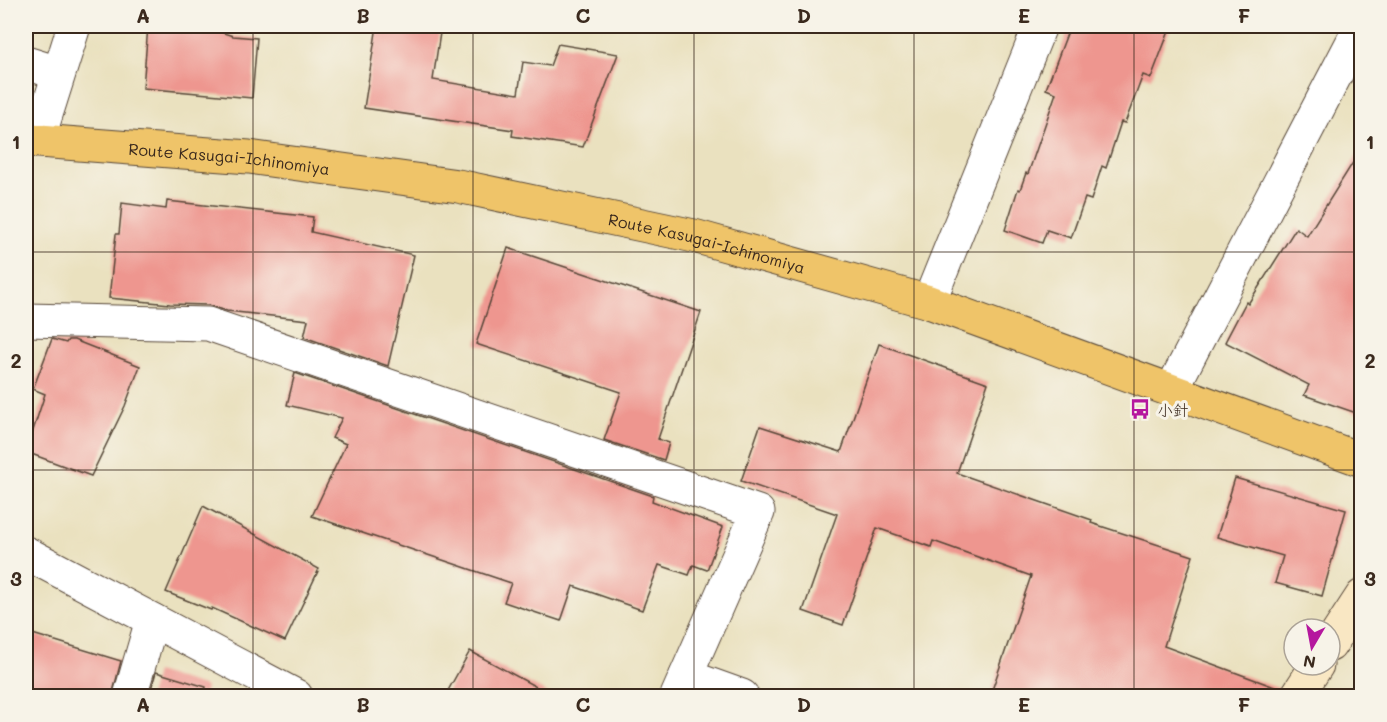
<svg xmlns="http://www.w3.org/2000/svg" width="1387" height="722" font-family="Mali,'Klee One',sans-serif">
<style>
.building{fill:#ee968f}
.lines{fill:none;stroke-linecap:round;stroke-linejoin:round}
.street-casing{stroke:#554536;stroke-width:35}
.secondary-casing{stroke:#554536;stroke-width:35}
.primary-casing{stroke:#554536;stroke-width:35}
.street{stroke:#fff;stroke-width:33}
.secondary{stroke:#f9e7c3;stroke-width:33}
.primary{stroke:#efc469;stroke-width:33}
.grid{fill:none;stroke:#3b2a1e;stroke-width:1.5;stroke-opacity:0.55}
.labels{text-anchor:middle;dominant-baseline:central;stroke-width:6;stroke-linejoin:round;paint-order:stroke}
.street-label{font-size:16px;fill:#3b2a1e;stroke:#f7f3e8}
.poi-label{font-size:16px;fill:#3b2a1e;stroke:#f7f3e8;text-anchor:start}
.neatline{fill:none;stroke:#3b2a1e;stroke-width:2}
.grid-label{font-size:20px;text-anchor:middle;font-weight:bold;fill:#3b2a1e}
</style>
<rect width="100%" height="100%" fill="#f7f3e8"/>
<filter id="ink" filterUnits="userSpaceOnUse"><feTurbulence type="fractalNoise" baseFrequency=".0167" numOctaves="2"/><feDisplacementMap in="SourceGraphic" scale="12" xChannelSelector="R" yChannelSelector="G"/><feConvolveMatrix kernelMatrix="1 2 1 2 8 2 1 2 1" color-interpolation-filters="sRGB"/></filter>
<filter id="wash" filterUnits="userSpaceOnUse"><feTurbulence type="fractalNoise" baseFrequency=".008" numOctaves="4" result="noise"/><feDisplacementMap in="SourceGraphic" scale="24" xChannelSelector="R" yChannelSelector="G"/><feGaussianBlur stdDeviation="1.35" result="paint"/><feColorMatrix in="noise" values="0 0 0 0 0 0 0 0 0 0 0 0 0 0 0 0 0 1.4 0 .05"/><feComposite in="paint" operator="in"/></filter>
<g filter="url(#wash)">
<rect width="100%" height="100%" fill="#eae1bf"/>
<g id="blocks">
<!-- building -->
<g class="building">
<polygon points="148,26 202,26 233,36 257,38 252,98 143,88"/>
<polygon points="377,26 441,26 433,80 518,94 523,62 550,66 558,44 618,54 583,147 512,136 513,130 364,108"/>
<polygon points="1070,26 1171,26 1151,78 1143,75 1125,123 1121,122 1106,168 1102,166 1091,200 1085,198 1071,238 1047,230 1042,243 1005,230 1018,189 1020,190 1026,173 1028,174 1056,93 1046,89"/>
<polygon points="1362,148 1362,415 1304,395 1309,385 1225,342 1246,302 1248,304 1296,228 1307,236"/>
<polygon points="167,201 313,217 311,232 414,255 388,366 304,337 308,320 227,311 208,305 170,304 109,298 116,234 119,234 122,203 166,209"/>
<polygon points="508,248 701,312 658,439 669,443 664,460 604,440 621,392 476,344"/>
<polygon points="52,339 66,343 68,340 74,340 140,366 125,406 91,476 26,452 45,394 33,389"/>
<polygon points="879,344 988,383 957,473 1092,520 1091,523 1193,556 1164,646 1280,689 1278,696 990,696 1031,576 933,541 931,547 877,528 843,625 803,611 837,514 741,481 760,426 841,452"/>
<polygon points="295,373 653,496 652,501 723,527 707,570 693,565 689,575 659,565 642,610 573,586 561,621 504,602 511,583 312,516 346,444 332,438 342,418 287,405"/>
<polygon points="1235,478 1346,510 1322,596 1275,583 1283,556 1217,537"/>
<polygon points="203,506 319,569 285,641 212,608 211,610 166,592"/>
<polygon points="26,632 121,661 112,696 26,696"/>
<polygon points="470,651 553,696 445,696"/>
<polygon points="156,672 206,687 204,696 149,696"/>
</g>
</g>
</g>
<g filter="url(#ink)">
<use href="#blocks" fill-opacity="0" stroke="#554536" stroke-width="1.5"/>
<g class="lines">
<!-- street casing -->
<g class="street-casing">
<g id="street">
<polyline points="26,63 58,73"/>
<polyline points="38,140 74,26"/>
<polyline points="929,302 1040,26"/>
<polyline points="26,320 208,324 758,512 677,696"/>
<polyline points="1171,391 1361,26"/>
<polyline points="26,553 296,696"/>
<polyline points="686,676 742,696"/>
<polyline points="130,696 152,620"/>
</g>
</g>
<!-- secondary casing -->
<g class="secondary-casing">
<g id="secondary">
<polyline points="1330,645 1362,596"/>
<polyline points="1297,696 1317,665"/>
</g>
</g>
<!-- primary casing -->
<g class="primary-casing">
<g id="primary">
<path id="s1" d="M26,140L249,157L458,186L694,236L929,302L1362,460"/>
</g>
</g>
<!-- street -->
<use href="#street" class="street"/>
<!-- secondary -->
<use href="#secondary" class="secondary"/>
<!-- primary -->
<use href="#primary" class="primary"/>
</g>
</g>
<!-- grid -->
<path class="grid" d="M253,26V696M473,26V696M694,26V696M914,26V696M1134,26V696M26,252H1362M26,470H1362"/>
<!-- icons -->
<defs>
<g id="bus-bare" transform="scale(1.62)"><path d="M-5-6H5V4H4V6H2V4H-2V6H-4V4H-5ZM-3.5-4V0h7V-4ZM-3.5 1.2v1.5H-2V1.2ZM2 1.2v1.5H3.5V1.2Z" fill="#b5179e" stroke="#f7f3e8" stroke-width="2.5" paint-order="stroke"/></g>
</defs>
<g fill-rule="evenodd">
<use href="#bus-bare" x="1140" y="409"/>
</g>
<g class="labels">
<!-- street labels -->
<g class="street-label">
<text stroke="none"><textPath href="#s1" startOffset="204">Route Kasugai-Ichinomiya</textPath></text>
<text stroke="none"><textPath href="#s1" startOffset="690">Route Kasugai-Ichinomiya</textPath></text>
</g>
<!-- poi labels -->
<g class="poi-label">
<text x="1157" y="409">小針</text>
</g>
</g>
<!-- margin -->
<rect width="1387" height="722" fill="none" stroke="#f7f3e8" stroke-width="66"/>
<!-- north arrow -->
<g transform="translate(1312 647) rotate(190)"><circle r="28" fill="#f7f3e8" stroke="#aca397" stroke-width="1.5"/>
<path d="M0-4.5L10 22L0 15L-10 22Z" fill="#b5179e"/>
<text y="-9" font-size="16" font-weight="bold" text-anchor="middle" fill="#3b2a1e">N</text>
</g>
<rect x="33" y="33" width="1321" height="656" class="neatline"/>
<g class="grid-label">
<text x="143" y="23">A</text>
<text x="363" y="23">B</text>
<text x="583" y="23">C</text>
<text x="804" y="23">D</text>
<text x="1024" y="23">E</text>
<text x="1244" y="23">F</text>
<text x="16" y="149">1</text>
<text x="1370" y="149">1</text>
<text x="16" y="368">2</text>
<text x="1370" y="368">2</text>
<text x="16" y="586">3</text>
<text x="1370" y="586">3</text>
<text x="143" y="712">A</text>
<text x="363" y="712">B</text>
<text x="583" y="712">C</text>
<text x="804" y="712">D</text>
<text x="1024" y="712">E</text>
<text x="1244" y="712">F</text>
</g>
</svg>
